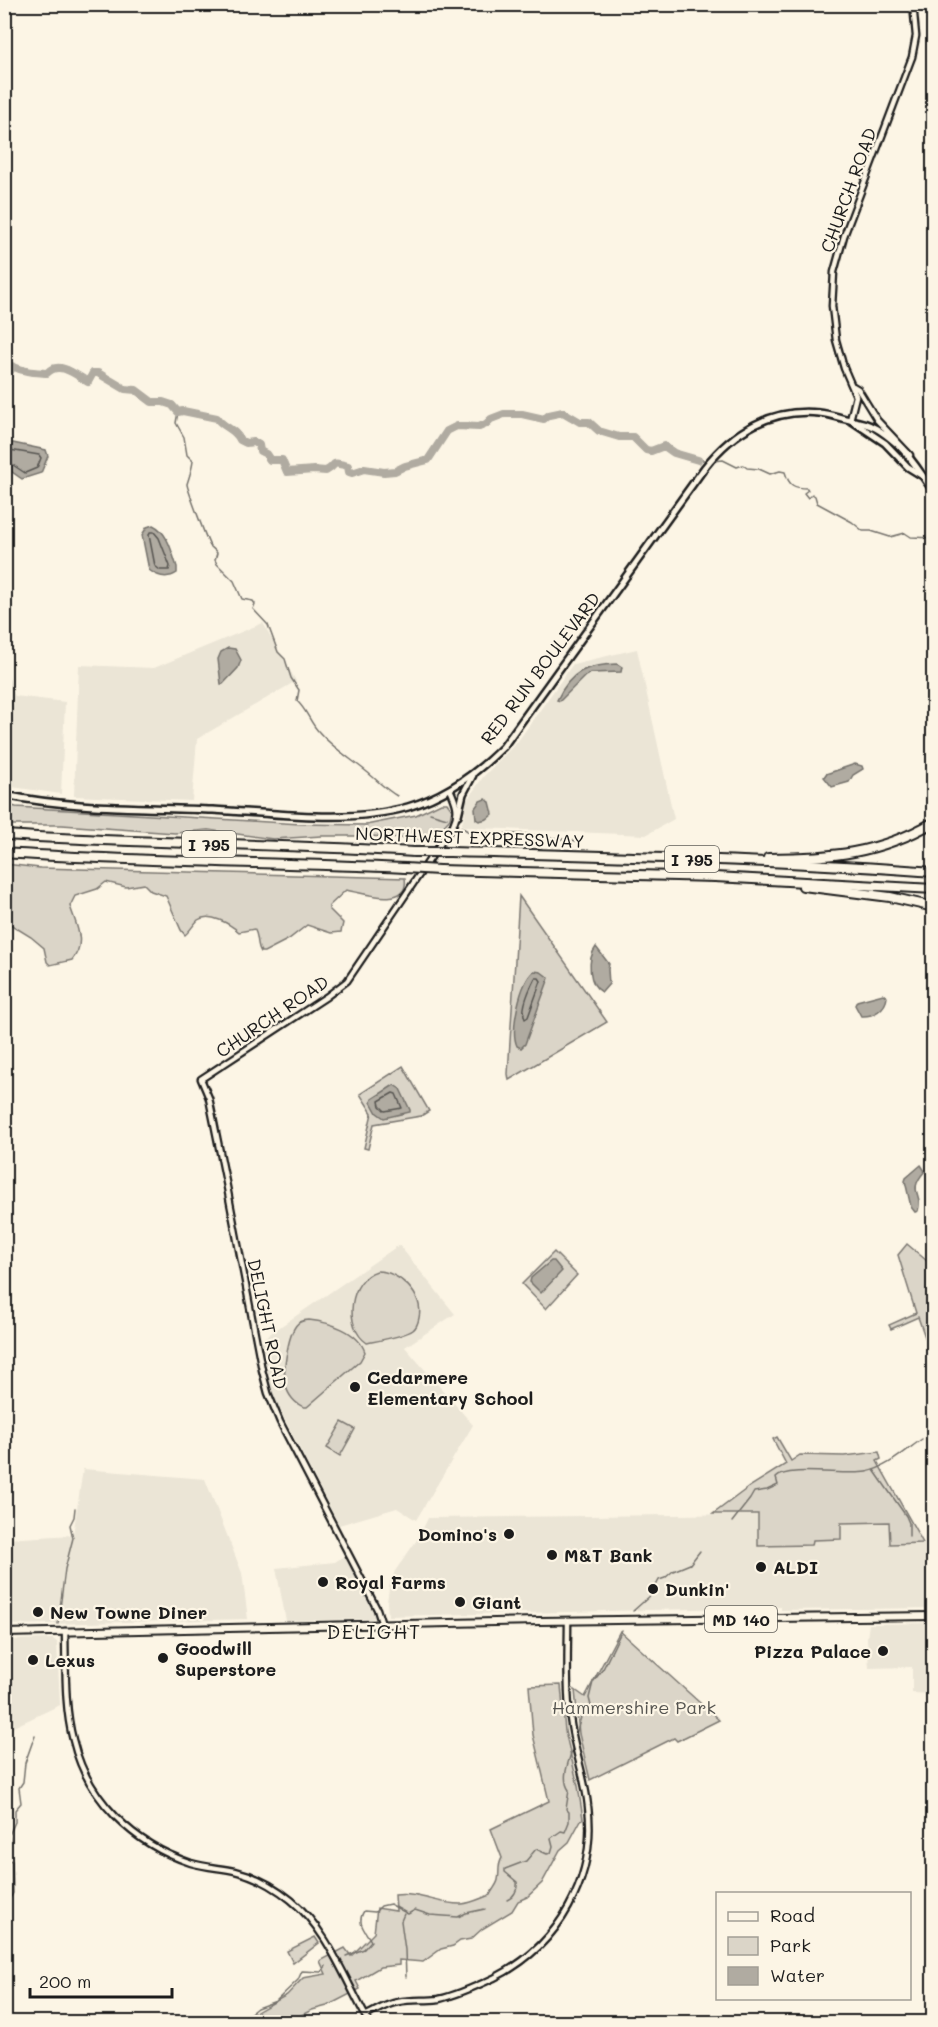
<svg xmlns="http://www.w3.org/2000/svg" width="938" height="2027" font-family="Mali,sans-serif">
<style>
.built{fill:#ebe5d6}
.green{fill:#dbd5c8;stroke:#7c7872;stroke-width:1.5}
.water{fill:#b0aba1;stroke:#75726c;stroke-width:1.5}
.lines{fill:none;stroke-linecap:round;stroke-linejoin:round}
.shore{stroke:#575551;stroke-width:1.5}
.stream{stroke:#75726c;stroke-width:1.5}
.river{stroke:#b0aba1;stroke-width:8}
.tertiary-casing{stroke:#1c1c1c;stroke-width:9}
.secondary-casing{stroke:#1c1c1c;stroke-width:10}
.primary-casing{stroke:#1c1c1c;stroke-width:10}
.motorway-casing{stroke:#1c1c1c;stroke-width:12}
.tertiary{stroke:#fcf5e5;stroke-width:4.5}
.secondary{stroke:#fcf5e5;stroke-width:5}
.primary{stroke:#fcf5e5;stroke-width:6}
.motorway{stroke:#fcf5e5;stroke-width:8}
.motorway-bridge-casing{stroke:#1c1c1c;stroke-width:12;stroke-linecap:butt}
.motorway-bridge{stroke:#fcf5e5;stroke-width:8}
.poi-dot{fill:#1c1c1c;stroke:#fcf5e5;stroke-width:2}
.labels{text-anchor:middle;dominant-baseline:central;stroke-width:4.5;stroke-linejoin:round;paint-order:stroke}
.shield{fill:#fcf5e5;stroke:#5f5d58;stroke-width:1.5}
.shield-label{font-size:16px;font-weight:bold;fill:#1c1c1c}
.street-label{font-size:18px;fill:#1c1c1c;stroke:#fcf5e5}
.poi-label{font-size:18px;font-weight:bold;fill:#1c1c1c;stroke:#fcf5e5;text-anchor:start}
.park-label{font-size:18px;fill:#555450;stroke:#fcf5e5}
.neighbourhood-label{font-size:20px;letter-spacing:1.5px;fill:#1c1c1c;stroke:#fcf5e5}
</style>
<rect width="100%" height="100%" fill="#fcf5e5"/>
<filter id="ink" filterUnits="userSpaceOnUse"><feTurbulence type="fractalNoise" baseFrequency=".0167" numOctaves="2"/><feDisplacementMap in="SourceGraphic" scale="12" xChannelSelector="R" yChannelSelector="G"/><feConvolveMatrix kernelMatrix="1 2 1 2 8 2 1 2 1" color-interpolation-filters="sRGB"/></filter>
<g filter="url(#ink)">
<!-- built -->
<g class="built">
<polygon points="263,623 296,681 197,739 192,801 74,796 79,665 154,668"/>
<polygon points="637,649 674,819 646,835 479,828 461,826 465,815 465,803 483,777 518,741 573,664"/>
<polygon points="4,663 15,696 65,702 61,794 5,786"/>
<polygon points="399,1245 455,1314 405,1347 473,1425 416,1520 397,1508 339,1525 278,1406 268,1382 258,1342"/>
<polygon points="83,1469 205,1479 242,1573 248,1619 5,1625 5,1539 73,1535"/>
<polygon points="758,1514 758,1546 812,1545 812,1540 841,1523 889,1522 890,1544 933,1543 933,1608 781,1610 781,1607 388,1616 387,1602 390,1582 395,1571 419,1537 428,1518"/>
<polygon points="347,1554 373,1605 376,1612 375,1618 369,1619 286,1621 276,1568 335,1562"/>
<polygon points="933,1623 933,1694 912,1693 912,1667 869,1668 867,1638 869,1624"/>
<polygon points="53,1639 57,1642 60,1705 5,1731 5,1640"/>
</g>
<!-- green -->
<g class="green">
<polygon points="441,803 447,803 452,810 450,819 431,840 370,836 322,836 273,839 208,830 175,833 62,825 4,825 5,804 16,807 300,824 366,825 416,815"/>
<path d="M5,864L40,868L405,878C410,909 362,893 346,890L329,906V909L343,923L341,932L331,933L307,925L289,939L264,952H261C256,945 259,935 254,929L239,932C230,924 210,912 198,920C193,925 190,931 185,935L181,930L166,896L151,891L144,884L126,887L106,882L97,889L75,896L70,906C76,925 87,943 72,960L50,965L47,962L44,948L31,937L5,921Z"/>
<polygon points="519,896 607,1022 509,1080 508,1074"/>
<polygon points="403,1066 429,1111 421,1116 374,1124 368,1149 364,1148 372,1113 360,1094"/>
<polygon points="907,1244 933,1266 933,1360 918,1317 891,1329 889,1325 916,1313 898,1255"/>
<polygon points="554,1252 577,1275 546,1309 522,1284"/>
<path d="M377,1271C399,1271 424,1295 419,1318C418,1323 417,1327 413,1330C405,1336 377,1341 367,1343C343,1327 349,1279 377,1271Z"/>
<path d="M309,1320C329,1322 358,1331 365,1352L360,1361L307,1407H304C295,1404 288,1395 286,1386C282,1374 288,1328 300,1322C302,1321 307,1320 309,1320Z"/>
<polygon points="342,1422 355,1429 340,1456 327,1448"/>
<polygon points="777,1437 791,1461 800,1455 844,1456 879,1452 881,1459 877,1461 923,1543 890,1544 889,1522 841,1523 841,1539 813,1540 812,1545 758,1546 758,1514 713,1514 749,1487 786,1464 773,1439"/>
<polygon points="620,1631 719,1720 677,1741 674,1738 590,1780 579,1734 575,1690 585,1697"/>
<path d="M561,1685L565,1731L578,1786L583,1819L581,1820L569,1842L560,1850L542,1883L527,1897L518,1901L512,1911L482,1929L471,1939L460,1941L453,1946L441,1949L423,1962L399,1960V1965L380,1967L356,1981L360,1989L327,2006L312,2010L287,2022H239L287,1995L303,1978L326,1974L320,1961L345,1948L351,1956L374,1933L377,1908L396,1911L395,1895C420,1892 439,1905 462,1904C472,1903 481,1898 490,1895C492,1890 497,1885 498,1880C500,1872 497,1866 502,1858L491,1829L549,1801L533,1735L529,1686Z"/>
<polygon points="6,1859 12,1861 13,1893 5,1907"/>
<polygon points="315,1937 319,1943 293,1963 287,1951"/>
</g>
<!-- water -->
<g class="water">
<polygon points="13,443 46,450 48,456 41,473 22,479 5,467 5,444"/>
<path d="M153,525C168,532 172,553 177,567V573C168,579 158,577 149,570L142,535L147,527Z"/>
<polygon points="228,648 235,649 241,660 238,668 223,684 221,684 218,659 221,652"/>
<path d="M617,664L622,667L621,672L591,673L585,676L560,701L557,700C571,671 586,665 617,664Z"/>
<polygon points="855,764 862,766 863,769 853,775 849,782 832,787 824,777 826,774"/>
<polygon points="485,799 490,802 493,814 487,819 479,821 476,819 475,808 480,801"/>
<path d="M596,947L609,964L608,969L609,984L602,992C588,985 587,959 596,947Z"/>
<path d="M534,971L541,972L549,978L525,1044L521,1048L517,1046C510,1030 520,982 534,971Z"/>
<path d="M883,994L887,997C886,1009 873,1017 861,1016L855,1005L857,1001Z"/>
<polygon points="394,1085 400,1089 410,1110 410,1112 384,1118 377,1113 371,1102 372,1099"/>
<path d="M921,1165L925,1171C906,1193 924,1192 918,1211L915,1212L911,1207L905,1181L906,1178Z"/>
<polygon points="551,1261 554,1261 562,1271 541,1293 530,1282 531,1278"/>
</g>
<g class="lines">
<!-- shore -->
<g class="shore">
<polyline points="4,449 39,455 41,458 37,468 25,473 10,463 4,462"/>
<polygon points="154,532 159,538 170,566 169,570 160,570 155,566 149,535 150,532"/>
<path d="M535,978H539L541,981L528,1017L525,1019C520,1009 530,988 535,978Z"/>
<polygon points="393,1093 396,1094 402,1108 385,1111 380,1106 379,1101"/>
</g>
<!-- stream -->
<g class="stream">
<path d="M178,412L176,423L184,437L187,455L193,461C192,470 189,477 187,484C187,488 207,541 210,546C212,548 215,550 217,553L215,560L217,564L234,581L242,599L253,601L255,604L253,609L268,625L278,652L285,659L291,678L299,690L297,701C307,710 310,723 319,732C333,748 351,759 367,772C377,780 385,789 397,796"/>
<polyline points="698,460 709,460"/>
<path d="M714,461L723,460L737,467L743,465L747,468L759,469L770,474L780,471L785,472C789,486 794,488 807,488L808,490L804,493L808,498L812,494L815,496L817,503L852,522L863,531H871L890,537L905,533L911,537L934,538"/>
<polyline points="430,813 447,818"/>
<polyline points="461,827 471,833 525,834 577,841"/>
<polyline points="874,1470 906,1516 909,1523 909,1536"/>
<path d="M732,1522L750,1499L754,1492L767,1490L778,1485L776,1478C787,1465 846,1476 866,1472C887,1468 905,1451 922,1439"/>
<polyline points="633,1611 651,1595 659,1580 665,1578 673,1571 690,1564 700,1551"/>
<polyline points="58,1624 65,1569 73,1538 70,1525 74,1517 75,1508"/>
<polyline points="575,1738 581,1717 591,1706 589,1698 593,1682 603,1669 622,1630"/>
<polyline points="4,1856 10,1841 9,1835 15,1822 15,1810 21,1803 19,1788 23,1782 25,1763 35,1735"/>
<polyline points="4,1898 8,1901 4,1904"/>
<path d="M507,1900C514,1897 518,1890 517,1882L505,1872V1869L526,1861L536,1849L547,1854L551,1853L553,1846L551,1838L561,1831L565,1832L569,1822V1812L566,1809L569,1790C560,1777 570,1760 573,1746"/>
<polyline points="404,1914 401,1921 405,1950 406,1977"/>
<path d="M346,1956L364,1949L371,1941C365,1930 356,1923 364,1911L375,1912L381,1906L390,1904L408,1914L415,1910L430,1915L458,1917L466,1913L485,1909"/>
<polyline points="221,2022 230,2019 243,2019 257,2008 276,2001 298,1980 302,1971 321,1972 326,1966"/>
</g>
<!-- river -->
<path class="river" d="M4,375L10,372L12,366C24,372 33,372 47,373C59,360 76,375 88,382L93,373H98L125,389L136,390L152,402H163L172,405L178,412L183,411L217,418C222,427 236,429 240,440L246,443L254,442L259,445L260,451L266,454L270,460H282L287,472L314,470L326,471C339,464 328,461 348,466L349,472L352,473L364,469L384,472L395,471L405,466L428,460L447,431L457,426L479,427L486,424L491,419L504,414H522L544,419L549,415L563,412L580,422H589L599,431L619,437H633L646,450L651,451L664,446L674,453L698,460"/>
<!-- tertiary casing -->
<g class="tertiary-casing">
<g id="tertiary">
<polyline points="853,386 858,389 877,420 910,455"/>
<polyline points="850,420 856,396 844,368 836,340 832,306 834,272 844,236 912,57 916,36 913,4"/>
<path d="M382,1625L377,1609L280,1422L268,1393L262,1370L227,1187L209,1098L201,1079L326,997L347,981L453,825C460,811 456,802 450,789"/>
<path d="M65,1631C66,1667 64,1706 73,1740C87,1799 133,1844 191,1863C205,1867 220,1868 235,1871C256,1876 275,1887 291,1900C329,1931 345,1981 369,2022"/>
<path d="M365,2016C376,2011 386,2004 398,2002C412,1999 426,2001 439,1999C458,1995 477,1986 494,1978C559,1946 597,1878 588,1806C585,1776 573,1747 570,1717C566,1685 568,1653 568,1621"/>
</g>
</g>
<!-- secondary casing -->
<g class="secondary-casing">
<g id="secondary">
<polyline points="852,421 885,443 908,467 921,475"/>
<path d="M4,795C73,809 143,807 213,810C274,813 349,824 408,807C445,796 476,774 503,747L705,467C733,431 772,408 819,413C830,414 840,418 850,420C872,424 881,430 898,445C913,459 922,476 934,492"/>
<polyline points="458,815 463,794 473,775"/>
</g>
</g>
<!-- primary casing -->
<g class="primary-casing">
<polyline id="primary" points="4,1633 539,1621 934,1616"/>
</g>
<!-- motorway casing -->
<g class="motorway-casing">
<g id="motorway">
<path d="M4,835C141,844 277,843 414,852"/>
<path d="M450,852C611,856 772,860 934,872"/>
<path d="M4,853C138,862 272,862 405,868"/>
<path d="M768,858C830,858 879,854 934,822"/>
<polyline points="439,870 715,877 934,889"/>
<polyline points="803,886 890,897 934,907"/>
</g>
</g>
<!-- tertiary -->
<use href="#tertiary" class="tertiary"/>
<!-- secondary -->
<use href="#secondary" class="secondary"/>
<!-- primary -->
<use href="#primary" class="primary"/>
<!-- motorway -->
<use href="#motorway" class="motorway"/>
<!-- motorway-bridge casing -->
<g class="motorway-bridge-casing">
<g id="motorway-bridge">
<polyline points="414,852 450,852"/>
<polyline points="405,868 439,870"/>
</g>
</g>
<!-- motorway-bridge -->
<use href="#motorway-bridge" class="motorway-bridge"/>
</g>
</g>
<!-- markers -->
<g class="poi-dot">
<circle cx="355" cy="1387" r="6"/>
<circle cx="509" cy="1534" r="6"/>
<circle cx="552" cy="1555" r="6"/>
<circle cx="761" cy="1567" r="6"/>
<circle cx="323" cy="1582" r="6"/>
<circle cx="653" cy="1589" r="6"/>
<circle cx="460" cy="1602" r="6"/>
<circle cx="38" cy="1612" r="6"/>
<circle cx="883" cy="1651" r="6"/>
<circle cx="163" cy="1658" r="6"/>
<circle cx="33" cy="1660" r="6"/>
</g>
<g class="labels">
<!-- shield labels -->
<g class="shield">
<rect x="182" y="831" width="54" height="26" rx="4.5"/>
<rect x="665" y="846" width="54" height="26" rx="4.5"/>
<rect x="705" y="1606" width="72" height="26" rx="4.5"/>
</g>
<g class="shield-label">
<text x="209" y="844">I 795</text>
<text x="692" y="859">I 795</text>
<text x="741" y="1619">MD 140</text>
</g>
<!-- street labels -->
<g class="street-label">
<text transform="translate(848 190) rotate(-70)">CHURCH ROAD</text>
<text transform="translate(540 668) rotate(-53)">RED RUN BOULEVARD</text>
<text transform="translate(470 837) rotate(2)">NORTHWEST EXPRESSWAY</text>
<text transform="translate(272 1016) rotate(-34)">CHURCH ROAD</text>
<text transform="translate(268 1324) rotate(78)">DELIGHT ROAD</text>
</g>
<!-- poi labels -->
<g class="poi-label">
<text x="367" y="1377">Cedarmere<tspan x="367" dy="21">Elementary School</tspan></text>
<text x="497" y="1534" text-anchor="end">Domino's</text>
<text x="564" y="1555">M&amp;T Bank</text>
<text x="773" y="1567">ALDI</text>
<text x="335" y="1582">Royal Farms</text>
<text x="665" y="1589">Dunkin'</text>
<text x="472" y="1602">Giant</text>
<text x="50" y="1612">New Towne Diner</text>
<text x="175" y="1648">Goodwill<tspan x="175" dy="21">Superstore</tspan></text>
<text x="871" y="1651" text-anchor="end">Pizza Palace</text>
<text x="45" y="1660">Lexus</text>
</g>
<!-- park labels -->
<g class="park-label">
<text x="634" y="1707">Hammershire Park</text>
</g>
<!-- neighbourhood labels -->
<g class="neighbourhood-label">
<text x="374" y="1631">DELIGHT</text>
</g>
</g>
<!-- margin -->
<rect width="938" height="2027" fill="none" stroke="#fcf5e5" stroke-width="24"/>
<rect x="12" y="12" width="914" height="2003" fill="none" stroke="#1c1c1c" stroke-width="2" filter="url(#ink)"/>
<!-- legend -->
<rect x="716" y="1892" width="195" height="108" fill="#fcf5e5" stroke="#a29e95" stroke-width="1.5"/>
<rect x="728" y="1912" width="30" height="9" fill="#fcf5e5" stroke="#a29e95" stroke-width="1.5"/>
<text x="770" y="1922" font-size="18" fill="#1c1c1c">Road</text>
<rect x="728" y="1937" width="30" height="18" fill="#dbd5c8" stroke="#a29e95" stroke-width="1.5"/>
<text x="770" y="1952" font-size="18" fill="#1c1c1c">Park</text>
<rect x="728" y="1967" width="30" height="18" fill="#b0aba1" stroke="#a29e95" stroke-width="1.5"/>
<text x="770" y="1982" font-size="18" fill="#1c1c1c">Water</text>
<!-- scale -->
<path d="M30 1988v9h142v-9" fill="none" stroke="#1c1c1c" stroke-width="3"/>
<text x="39" y="1988" font-size="18" fill="#1c1c1c" stroke="#fcf5e5" stroke-width="4.5" paint-order="stroke">200 m</text>
</svg>
